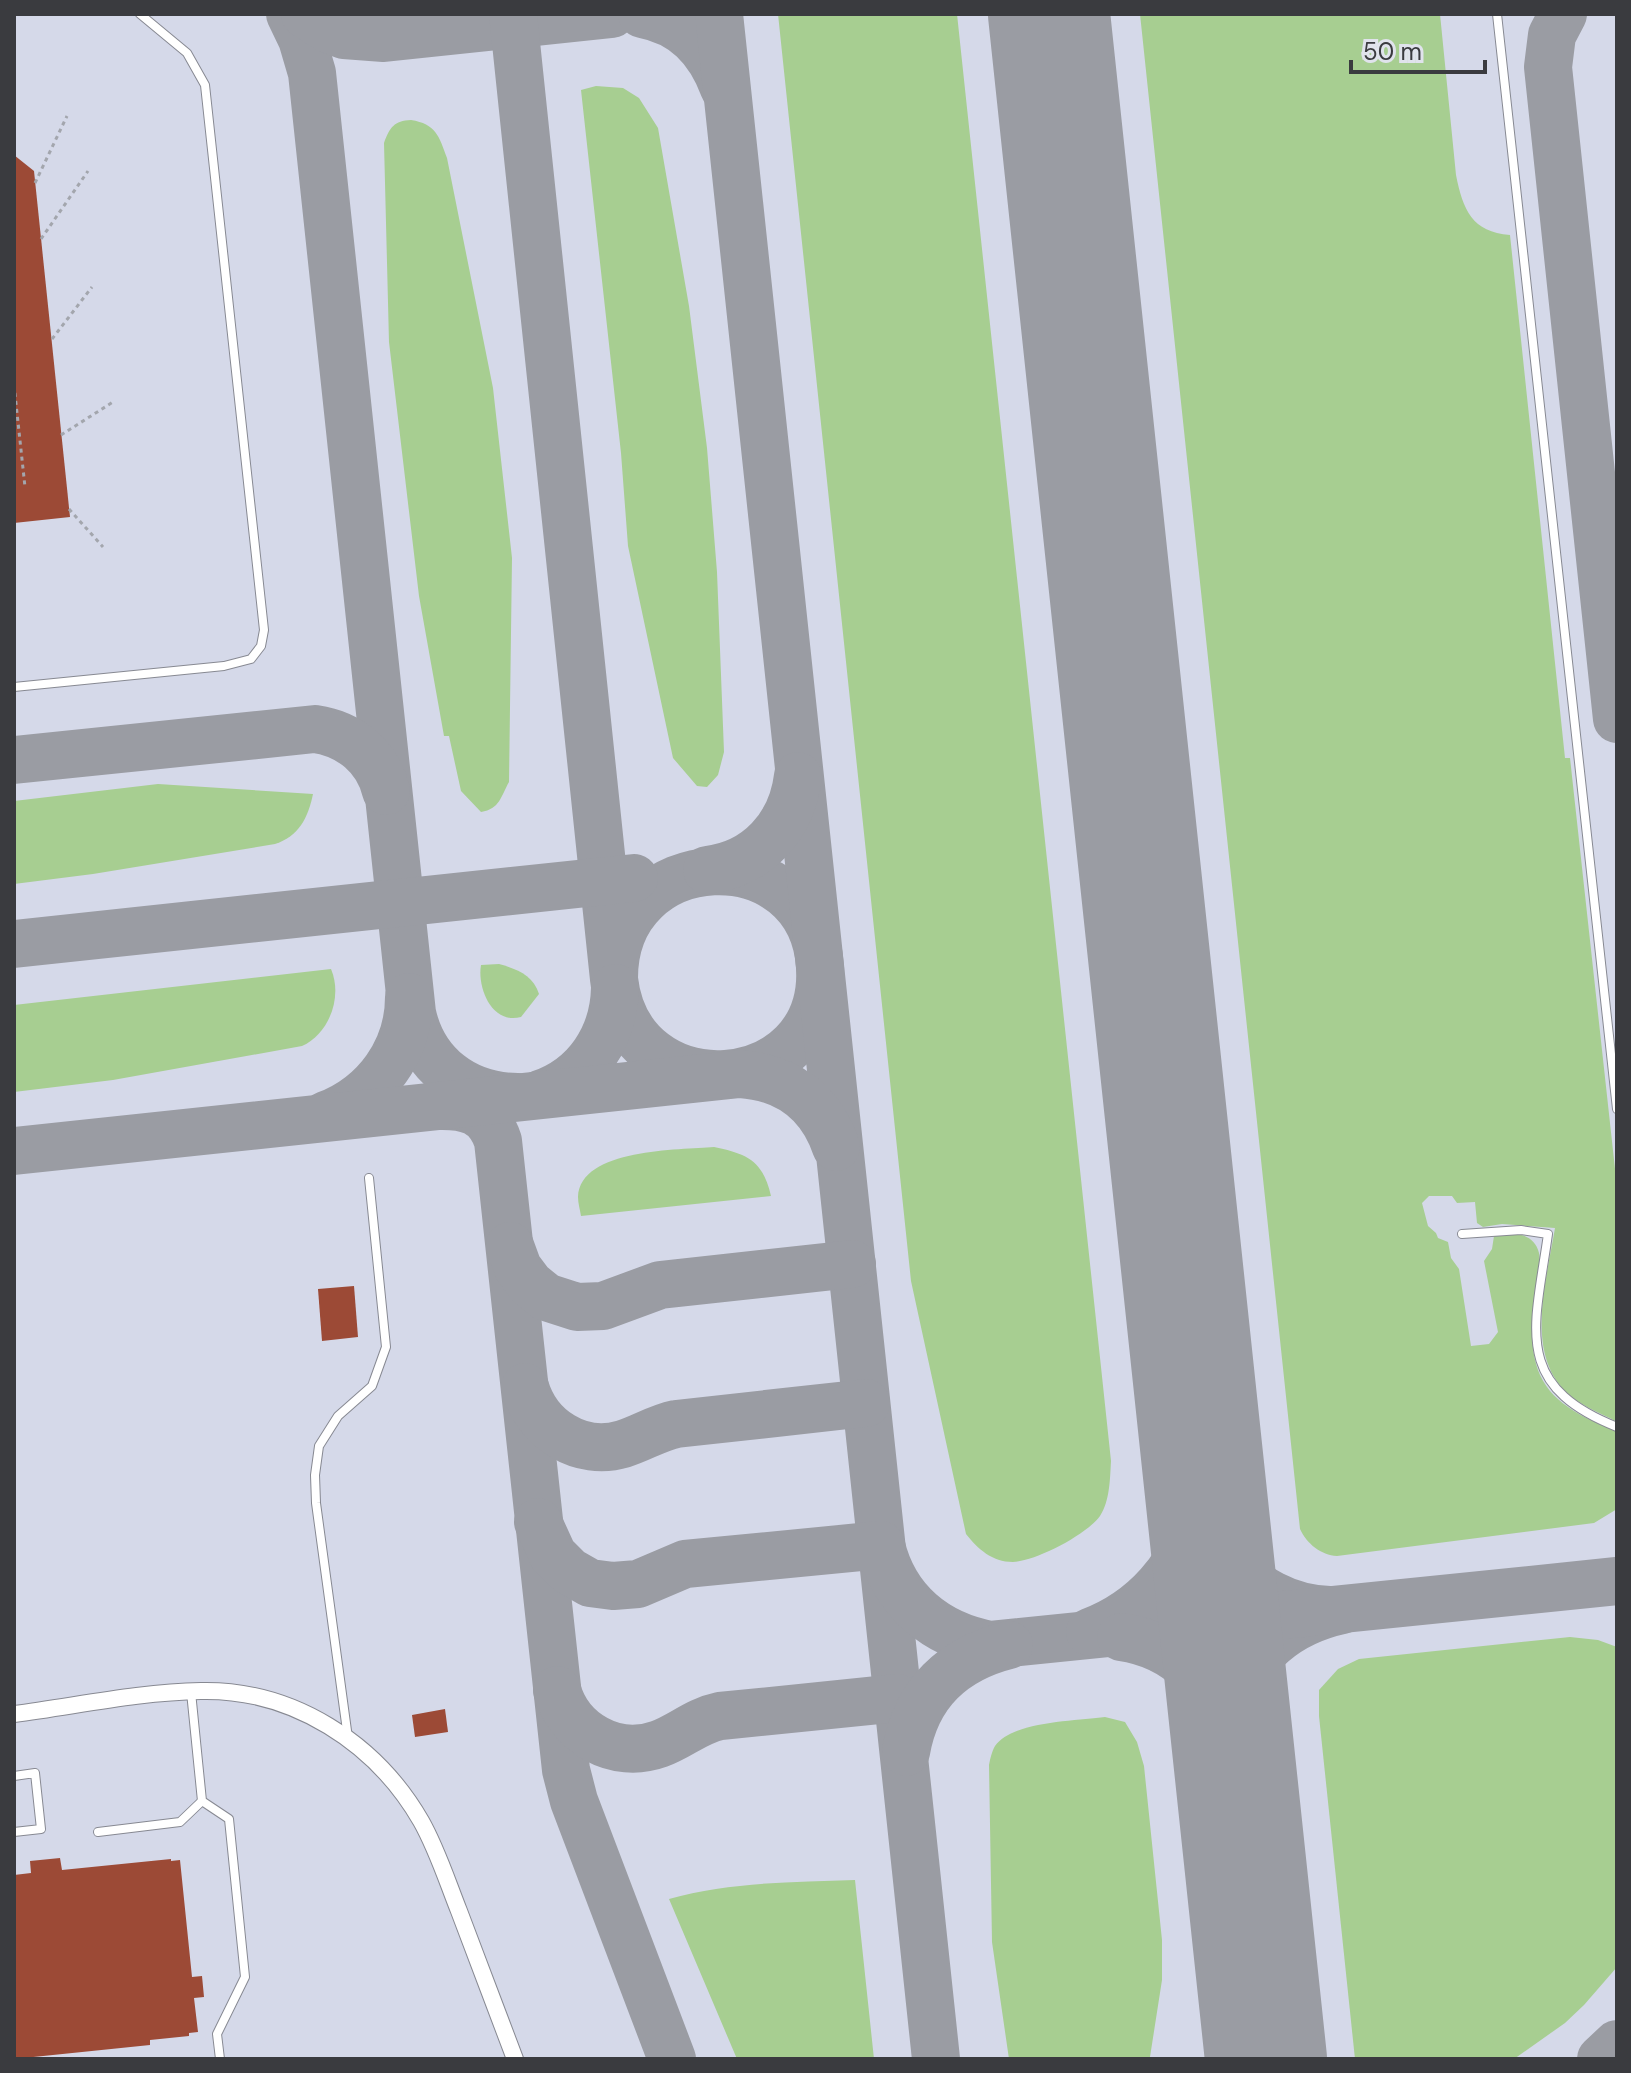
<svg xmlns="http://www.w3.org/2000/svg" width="1631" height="2073" font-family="'DM Sans',sans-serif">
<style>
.built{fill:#d5d9e9}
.green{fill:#a7ce91}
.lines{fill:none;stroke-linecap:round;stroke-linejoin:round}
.taxiway{stroke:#9a9ca3;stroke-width:48}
.runway{stroke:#9a9ca3;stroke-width:122}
.building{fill:#9c4a36}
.lane-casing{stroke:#878992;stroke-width:10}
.street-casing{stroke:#878992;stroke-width:18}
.path{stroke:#a3a6ad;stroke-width:3;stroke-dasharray:4 4;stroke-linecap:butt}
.lane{stroke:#fff;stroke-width:8}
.street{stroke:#fff;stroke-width:16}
</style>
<rect width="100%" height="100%" fill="#e0e3ec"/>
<!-- built -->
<rect class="built" x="14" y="14" width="1603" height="2045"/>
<!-- green -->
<g class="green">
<path d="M778,14H957L1111,1461C1110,1478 1110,1501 1100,1516C1086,1535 1036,1561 1013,1562C992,1562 978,1549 966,1534L911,1281Z"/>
<path d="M1140,14H1440L1456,175C1463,210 1472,232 1510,235L1565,758H1570L1617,1187V1422C1599,1412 1578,1405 1564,1390C1525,1349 1547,1277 1555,1228L1502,1224L1483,1227L1477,1223L1475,1202L1457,1203L1452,1196H1429L1422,1203L1428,1226L1436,1233L1438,1238L1448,1242L1451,1258L1459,1269L1471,1346L1489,1344L1498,1332L1484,1261L1492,1249L1494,1236C1511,1231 1534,1232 1539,1253C1541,1262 1537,1275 1536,1284C1532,1313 1528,1347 1540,1375C1554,1406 1588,1419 1617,1432V1509L1594,1523L1337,1556C1321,1555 1307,1544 1300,1529Z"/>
<polygon points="596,86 623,88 639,98 658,128 689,306 707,448 717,572 724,752 718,775 707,787 697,786 673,758 628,546 621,453 581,90"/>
<path d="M411,120C436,124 439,136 447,158L493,388L512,558L509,782C501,796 500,809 481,812L461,791L449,736H444L419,596L389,342L384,143C390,127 394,121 411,120Z"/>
<path d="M158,784L313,794C308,818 299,836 275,844L93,874L14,884V801Z"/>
<path d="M499,964C517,969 533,975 539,994L521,1017C492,1025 477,988 481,965Z"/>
<path d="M331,969C343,997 329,1034 302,1046L113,1080L14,1092V1005Z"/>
<path d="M714,1147C748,1154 763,1161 771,1196L581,1216C580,1210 578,1203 578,1197C580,1148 680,1150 714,1147Z"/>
<polygon points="1570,1637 1598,1640 1617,1647 1617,1967 1584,2005 1565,2023 1514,2059 1355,2059 1319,1716 1319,1690 1338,1669 1359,1659"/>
<path d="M1105,1717L1125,1722L1137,1742L1144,1766L1162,1940V1980L1150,2057L1009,2059L992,1942L989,1765C990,1759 992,1751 995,1746C1013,1721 1076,1721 1105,1717Z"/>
<path d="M855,1880L874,2059H737L669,1899C729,1882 793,1882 855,1880Z"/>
</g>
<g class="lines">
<!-- taxiway -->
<g class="taxiway">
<path d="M290,14L302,39L312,73L412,1013C423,1065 465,1097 518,1097"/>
<polyline points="305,14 328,29 344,35 384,38 612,14"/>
<path d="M513,14L614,979C629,1115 828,1100 820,967C812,834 613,841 614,979"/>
<path d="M642,14C684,22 709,48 724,88"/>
<polyline points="719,14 936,2059"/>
<polyline points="1563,14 1552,35 1548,67 1617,719"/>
<path d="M14,760L315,729C350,734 378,757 386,791"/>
<path d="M707,870C758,864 792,826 798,776"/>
<polyline points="14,944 634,878"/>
<path d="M540,1094C587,1078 614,1036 615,988"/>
<path d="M437,1106C467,1105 488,1111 498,1141L566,1770L574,1801L672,2059"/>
<path d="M326,1115C376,1096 409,1050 409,997"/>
<path d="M14,1151L740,1074C787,1077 821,1103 836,1147"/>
<polyline points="510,1246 518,1268 530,1284 546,1297 577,1307 603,1306 660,1285 852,1264"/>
<path d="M525,1387C537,1429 580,1457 623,1444C642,1438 657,1428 676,1424L866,1403"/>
<path d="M1206,1484C1210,1504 1213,1526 1222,1545C1244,1589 1294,1613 1342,1610C1291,1621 1244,1654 1236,1709C1233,1727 1235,1746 1235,1765"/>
<path d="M538,1522L553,1555L569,1571L590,1583L613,1586L638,1584L685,1564L881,1545C894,1601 936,1635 991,1645L1617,1581"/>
<path d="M1090,1632C1143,1612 1185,1567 1196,1511C1202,1481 1199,1449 1198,1418"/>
<path d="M1121,1637C1183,1646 1217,1688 1229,1747"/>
<path d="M557,1690C569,1733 615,1760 659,1744C681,1736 696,1721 720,1716L898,1698"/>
<path d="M906,1752C916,1693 953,1659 1009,1645"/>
<polyline points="1601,2059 1617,2044"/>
</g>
<!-- runway -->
<polyline class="runway" points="1049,14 1266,2059"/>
</g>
<!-- building -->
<g class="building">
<polygon points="14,155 34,171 70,517 14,523"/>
<polygon points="354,1286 358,1337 322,1341 318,1289"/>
<polygon points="445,1709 448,1732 415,1737 412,1715"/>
<polygon points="60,1858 62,1870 171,1859 171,1861 180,1860 192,1977 202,1976 204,1997 194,1998 198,2032 189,2033 189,2036 150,2040 150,2045 14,2059 14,1875 31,1873 30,1861"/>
</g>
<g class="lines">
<!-- lane casing -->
<g class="lane-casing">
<g id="lane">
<polyline points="1497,14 1617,1109"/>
<polyline points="14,687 224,666 251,659 261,646 264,630 205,85 187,53 140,14"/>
<path d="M1462,1234L1521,1230L1548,1234C1535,1327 1511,1385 1617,1427"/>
<polyline points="191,1692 202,1801 229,1819 245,1977 217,2034 220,2059"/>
<polyline points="348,1738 316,1503 315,1475 319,1446 338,1416 372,1386 386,1347 369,1178"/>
<polyline points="14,1776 35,1773 41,1829 14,1832"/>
<polyline points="98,1832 180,1822 202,1801"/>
</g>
</g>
<!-- street casing -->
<g class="street-casing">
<path id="street" d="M14,1714C76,1706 139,1692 201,1691C293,1689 376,1743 421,1821C437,1849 447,1881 459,1911C478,1960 496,2010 515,2059"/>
</g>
<!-- path -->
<g class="path">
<polyline points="35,183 67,116"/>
<polyline points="41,239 88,171"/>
<polyline points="52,339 92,287"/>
<polyline points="14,385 25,487"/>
<polyline points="61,435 113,402"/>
<polyline points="69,509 103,547"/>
</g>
<!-- lane -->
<use href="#lane" class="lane"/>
<!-- street -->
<use href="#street" class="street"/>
</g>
<!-- border -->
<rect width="1631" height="2073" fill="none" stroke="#3a3b3f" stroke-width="32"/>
<!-- scale -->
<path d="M1351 60v12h134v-12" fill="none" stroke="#3a3b3f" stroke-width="4"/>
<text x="1363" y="60" font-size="24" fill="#3a3b3f" stroke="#e0e3ec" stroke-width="6" paint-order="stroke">50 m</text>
</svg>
